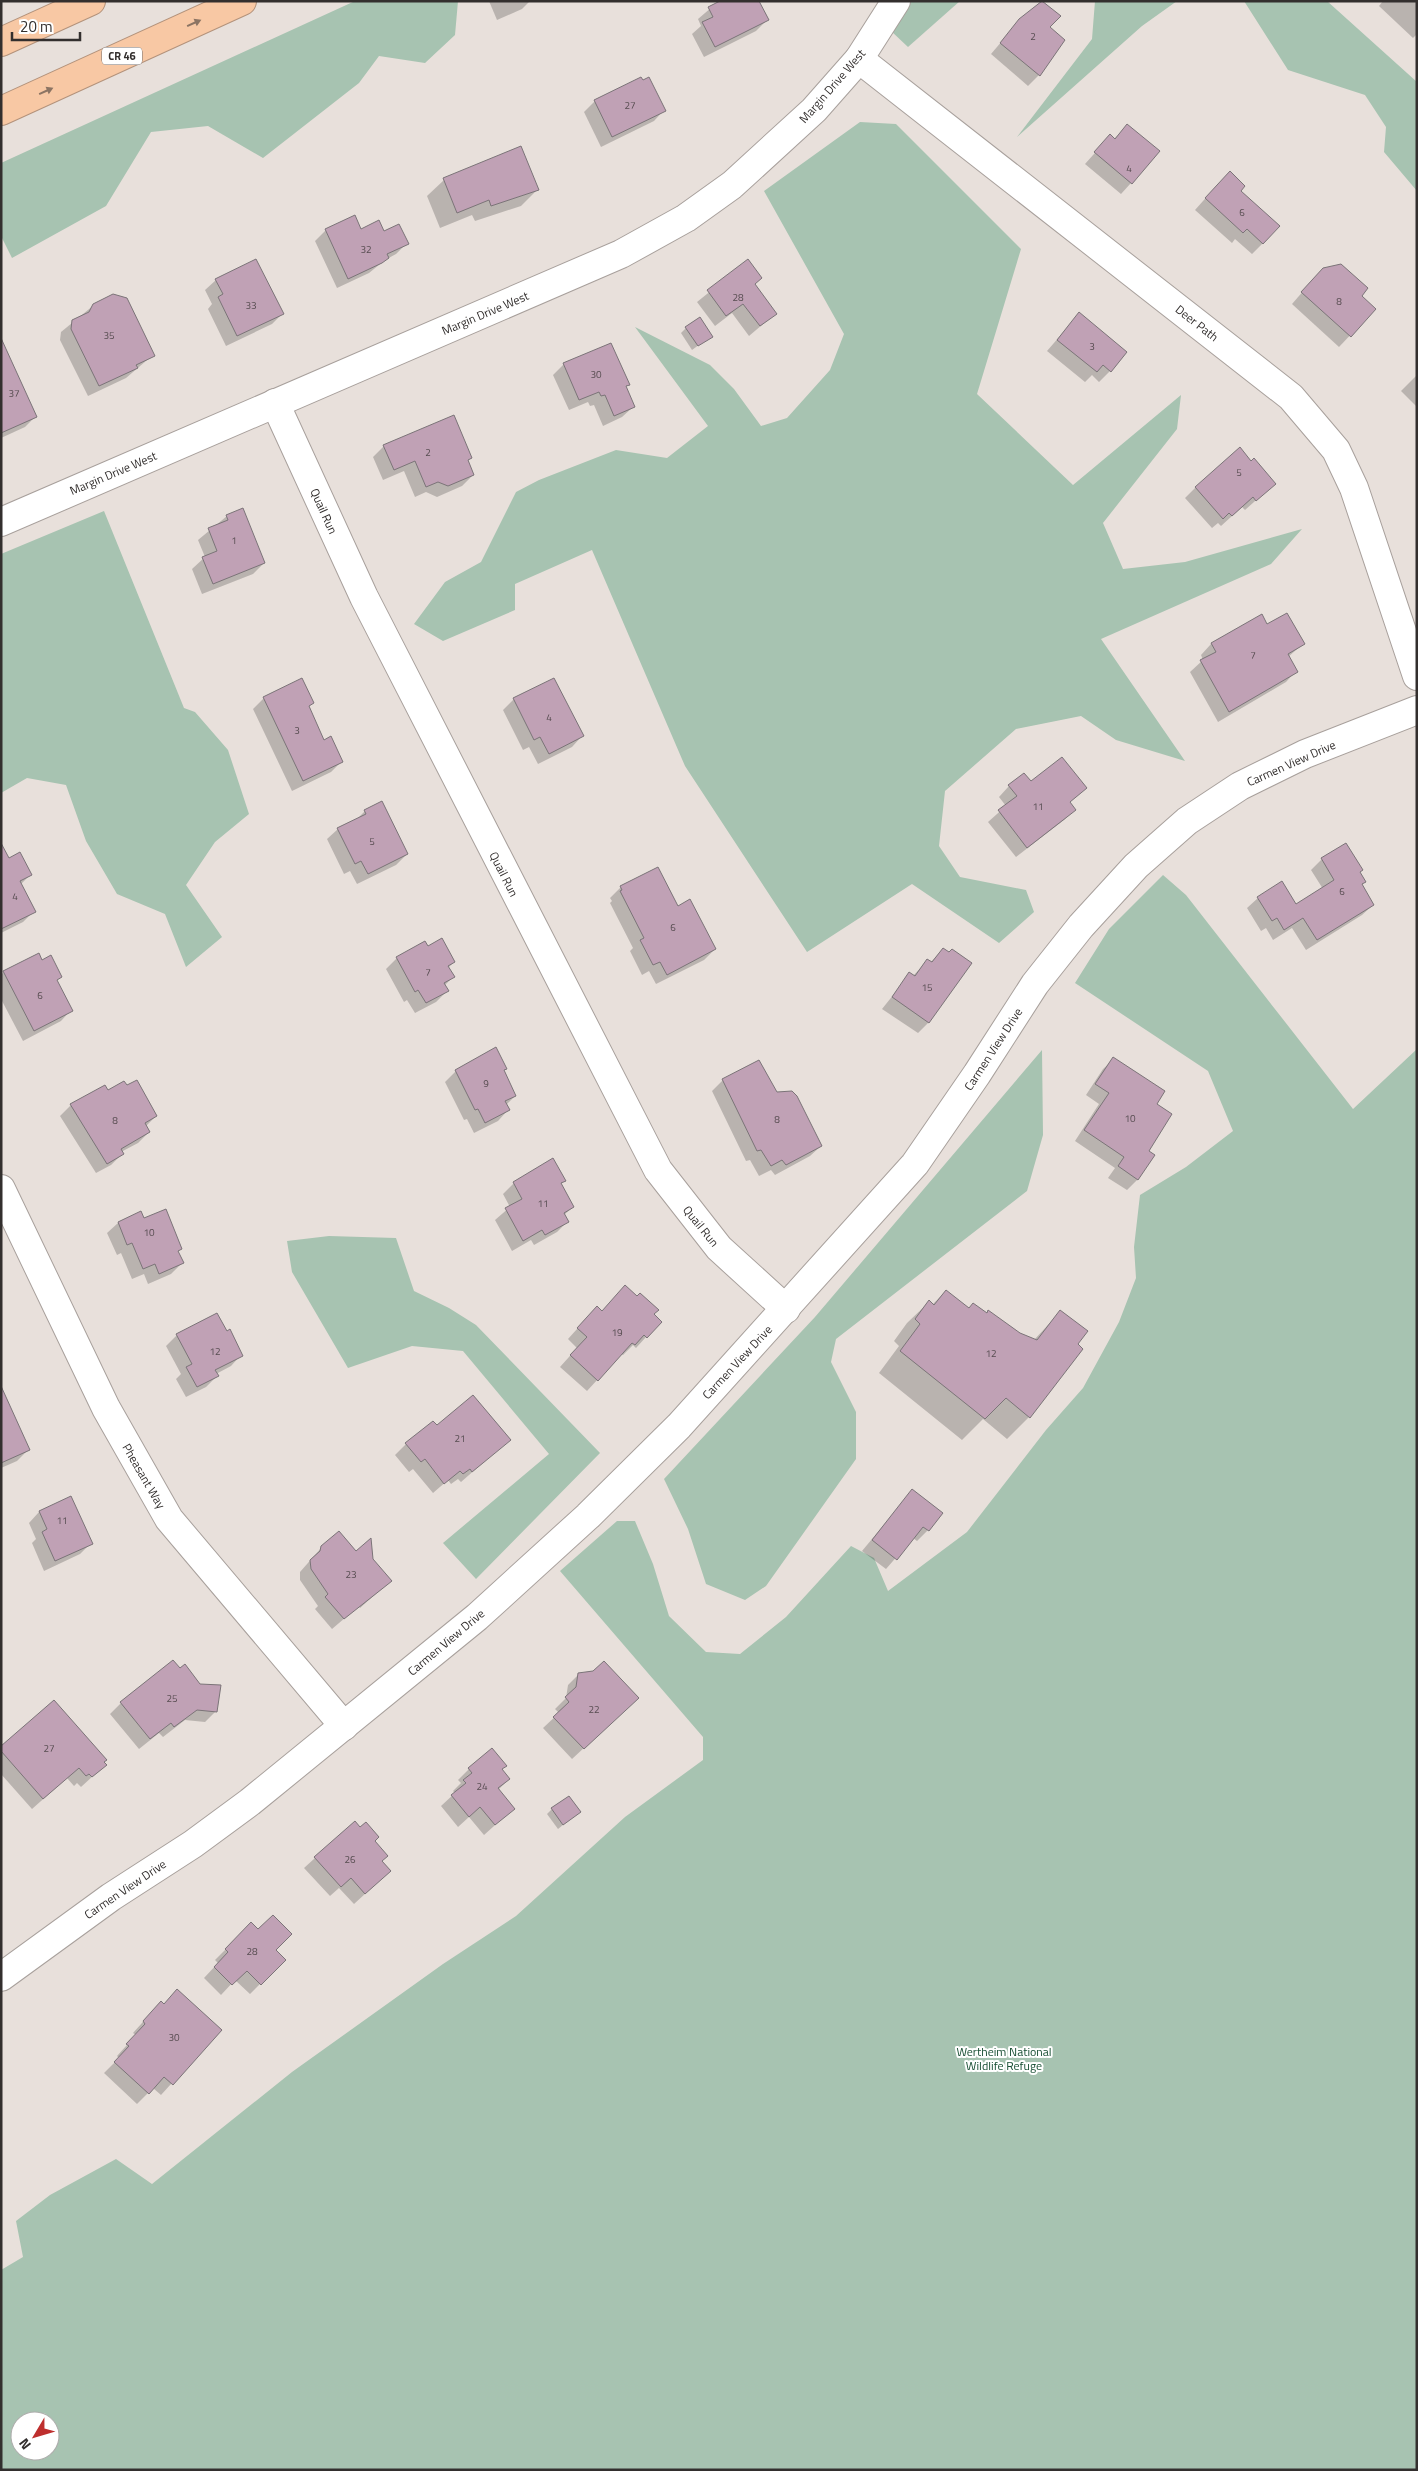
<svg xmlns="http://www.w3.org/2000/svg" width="1418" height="2471" font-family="'Titillium Web',sans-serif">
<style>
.green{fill:#a7c3b1;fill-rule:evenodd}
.shadow{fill:#0003}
.building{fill:#c0a1b5;stroke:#7b7478}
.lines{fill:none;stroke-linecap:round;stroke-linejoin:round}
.minor-casing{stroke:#a8a09c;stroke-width:30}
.highway-casing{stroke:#b3927b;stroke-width:30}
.minor{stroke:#fff;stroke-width:28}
.highway{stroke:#f8c8a4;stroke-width:28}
.oneway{fill:#8c7463}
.labels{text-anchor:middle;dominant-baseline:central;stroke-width:4;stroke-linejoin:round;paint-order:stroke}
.number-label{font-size:10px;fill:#564c50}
.shield{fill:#fff;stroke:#706d6d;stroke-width:1}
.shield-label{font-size:11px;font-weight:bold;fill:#332f2e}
.street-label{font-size:12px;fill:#332f2e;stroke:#fff}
.park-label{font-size:12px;fill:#154c31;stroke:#fff}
</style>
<rect width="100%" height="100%" fill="#e8e0db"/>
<!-- green -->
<g class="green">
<polygon points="355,1 458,1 455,35 425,63 379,56 359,83 263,158 208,126 151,132 106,206 12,258 1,236 1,163"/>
<polygon points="908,1 960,1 908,47 890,30"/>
<polygon points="1095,1 1177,1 1142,26 1017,137 1092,39"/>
<polygon points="1244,1 1327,1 1417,82 1417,191 1384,152 1386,127 1365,95 1288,70"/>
<polygon points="860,122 896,124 1021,249 977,394 1073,485 1181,395 1177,429 1103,523 1123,569 1185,562 1302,529 1271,564 1101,639 1185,761 1116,740 1081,716 1016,729 945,791 939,846 960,877 1026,890 1034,912 999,943 912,884 807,952 685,766 592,550 515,584 515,610 443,641 414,624 445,582 481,562 516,492 539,480 616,450 667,458 708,426 635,327 710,365 734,389 761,426 787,418 830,370 844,334 764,191"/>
<polygon points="104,511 184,708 195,712 228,750 249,814 215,842 186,885 222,937 186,967 165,914 117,894 86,841 66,785 27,778 1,793 1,554"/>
<path d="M1163,875L1186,895L1353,1109L1417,1049V2470H1V2270L23,2257L16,2221L50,2195L116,2159L152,2184L292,2072L443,1964L516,1916L625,1817L703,1760V1737L560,1571L617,1521H635L653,1564L669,1616L706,1652L740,1654L786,1617L851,1546L874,1558L888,1591L967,1532L1046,1430L1083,1388L1119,1322L1136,1278L1134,1247L1140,1195L1186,1167L1233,1131L1208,1071L1075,983L1109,929ZM20,2421H50V2451H20Z"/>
<polygon points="1042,1050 1043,1135 1027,1191 836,1339 831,1362 856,1412 856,1459 766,1586 745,1600 706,1584 688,1529 664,1479 815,1317"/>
<polygon points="329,1236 396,1238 414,1291 449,1308 476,1325 600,1453 476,1579 443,1543 549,1454 463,1351 412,1346 348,1368 292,1272 287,1241"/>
</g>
<!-- shadow -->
<g class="shadow">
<polygon points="489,1 530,1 522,9 497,20"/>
<polygon points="719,1 758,1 767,20 756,31 704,57 692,34 701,26 698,19"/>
<polygon points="1383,1 1417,1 1417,34 1413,38 1379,6"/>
<polygon points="1020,20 1049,27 1039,75 1028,86 991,54"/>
<polygon points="595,101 664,110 654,121 601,147 584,112"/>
<polygon points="1127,126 1131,183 1121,194 1085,164 1110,136 1114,139"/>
<polygon points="520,148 537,190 521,206 475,221 472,215 440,228 427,196 444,180"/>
<polygon points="1219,183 1239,191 1263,243 1252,254 1235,239 1232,243 1195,210"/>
<polygon points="354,217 361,230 384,233 407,243 396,254 385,260 369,273 337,288 315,241 325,231"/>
<polygon points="748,261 754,285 775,314 749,336 732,313 715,326 697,302"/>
<polygon points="216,280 283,313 272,324 226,346 208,309 212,304 205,290"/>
<polygon points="1312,281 1360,296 1375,309 1339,347 1292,304"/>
<polygon points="94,305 153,355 126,378 88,396 60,340 61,332"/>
<polygon points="1079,314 1110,371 1099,382 1092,375 1085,382 1047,351"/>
<polygon points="686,328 711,336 692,350 681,333"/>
<polygon points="564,364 628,384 625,388 633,407 622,417 603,426 594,405 590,406 588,402 569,410 553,375"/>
<polygon points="1,371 35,417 25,427 1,438"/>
<polygon points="1417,375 1417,407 1401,391"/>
<polygon points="384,446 471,458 467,461 473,475 462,486 437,497 426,492 415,497 404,471 383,480 373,457"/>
<polygon points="1196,487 1263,494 1245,510 1242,507 1221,526 1218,523 1212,528 1185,498"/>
<polygon points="227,516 264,563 253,574 202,594 192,569 205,557 198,540"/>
<polygon points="1261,616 1267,626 1303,644 1288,657 1296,671 1286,682 1218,722 1190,672 1203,660 1201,655 1211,644"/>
<polygon points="264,698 313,703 308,707 324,741 342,761 331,772 292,791 253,709"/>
<polygon points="514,699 582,736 572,747 538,764 529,747 523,750 503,710"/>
<polygon points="1031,783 1085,788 1069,803 1074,810 1064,820 1016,857 988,822 1006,806 999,797 1009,786"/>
<polygon points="365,811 407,854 396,865 357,884 350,871 344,874 327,839 338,829 356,820"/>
<polygon points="1,851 6,861 30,875 21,884 34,911 23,922 1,933"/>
<polygon points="1322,859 1365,882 1361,885 1373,905 1362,915 1306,950 1292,928 1273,940 1266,928 1261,931 1247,908 1258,898 1296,906 1323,889 1311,870"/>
<polygon points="621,887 677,907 715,949 704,960 656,984 649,971 642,975 630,951 633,948 610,903 612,901 610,898"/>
<polygon points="427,947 454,962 448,968 453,977 444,986 447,991 436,1002 415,1013 407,1000 404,1002 386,969 397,958"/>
<polygon points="943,949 970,963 928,1023 918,1033 882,1009 910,974 913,976 927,961 930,963"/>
<polygon points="4,972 60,977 56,981 71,1010 61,1021 23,1041 1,999 1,975"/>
<polygon points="1114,1059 1155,1104 1147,1151 1138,1179 1127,1190 1108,1178 1115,1168 1075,1141 1099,1104 1086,1095 1103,1069"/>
<polygon points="758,1062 776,1093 821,1146 810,1156 775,1175 771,1170 759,1176 750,1160 746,1161 712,1091 723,1080"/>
<polygon points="456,1071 503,1071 515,1096 506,1105 508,1110 498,1121 474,1133 467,1119 464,1120 445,1082"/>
<polygon points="108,1092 156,1116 146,1126 149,1132 138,1143 121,1152 122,1154 111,1165 96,1173 60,1116 71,1105"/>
<polygon points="564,1180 560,1185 573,1207 564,1215 568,1221 557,1232 534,1245 531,1240 512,1251 495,1220 510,1207 503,1194 514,1183"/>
<polygon points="140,1213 143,1220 181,1249 178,1252 182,1263 171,1274 148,1284 144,1274 132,1279 121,1253 117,1255 107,1233 118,1223"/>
<polygon points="946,1291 969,1309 986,1314 988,1312 1019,1334 1034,1340 1060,1312 1076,1345 1081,1349 1029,1417 1007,1439 983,1419 962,1440 879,1373 899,1346 894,1341 907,1323 929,1302 932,1305"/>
<polygon points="602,1312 652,1315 646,1337 636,1348 633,1345 623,1355 621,1354 587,1391 560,1367 577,1348 568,1339 586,1319"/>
<polygon points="177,1335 241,1355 231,1366 216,1374 217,1376 206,1387 186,1397 176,1379 181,1374 166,1346"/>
<polygon points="1,1389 28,1450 17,1461 1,1468"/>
<polygon points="436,1427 509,1440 461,1482 458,1479 451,1484 448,1480 433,1493 413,1469 409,1472 395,1455 406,1444"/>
<polygon points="912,1491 928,1530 917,1541 913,1538 886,1569 862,1551"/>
<polygon points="70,1498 91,1543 80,1554 44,1571 32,1543 36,1539 29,1523 39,1512"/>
<polygon points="322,1547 356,1552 372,1559 390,1581 360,1608 359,1606 332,1629 315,1609 318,1606 300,1580 300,1572"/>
<polygon points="579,1674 627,1708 572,1759 543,1728 559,1713 555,1709 566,1698 568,1685"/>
<polygon points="121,1703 216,1711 205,1722 185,1720 163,1737 159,1733 139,1749 110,1714"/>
<polygon points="1,1747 103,1762 105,1765 81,1787 77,1783 74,1786 67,1778 32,1809 1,1774"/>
<polygon points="469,1769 501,1770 509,1779 498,1790 513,1809 484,1835 469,1817 458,1827 441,1806 455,1793 453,1791 461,1783 458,1780"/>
<polygon points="552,1809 579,1812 558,1829 547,1814"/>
<polygon points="373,1841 380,1861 378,1882 354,1904 339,1888 330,1896 304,1868 315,1858"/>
<polygon points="251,1924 284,1960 250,1994 235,1980 221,1995 204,1978 218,1963 215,1960"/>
<polygon points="150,2014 220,2030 161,2095 153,2088 137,2104 104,2073 119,2058 117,2056 136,2035 133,2033"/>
</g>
<!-- building -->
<g class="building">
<polygon points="720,1 759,1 769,20 715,47 702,22 713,17 708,7"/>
<polygon points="1042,1 1061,16 1050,27 1065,40 1040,76 1000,43 1019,19"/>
<polygon points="641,77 643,80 649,77 666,111 612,137 594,100"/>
<polygon points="1127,124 1160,151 1132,184 1094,152 1110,134 1115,139"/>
<polygon points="521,146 539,190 491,206 489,200 457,213 443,178"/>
<polygon points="1230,171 1245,186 1241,191 1280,226 1263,244 1247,229 1243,233 1205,198"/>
<polygon points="355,215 361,229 379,220 384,231 399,224 409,244 387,254 389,258 382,263 348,279 325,229"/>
<polygon points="256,259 284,314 237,336 218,297 223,294 215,279"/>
<polygon points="748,259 762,278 755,284 777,314 760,326 743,304 726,316 707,290"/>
<polygon points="1341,264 1368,288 1362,296 1376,309 1351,337 1301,292 1323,268"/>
<polygon points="113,294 127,298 155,356 136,365 138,368 99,386 71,329 72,320 89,312 93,304"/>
<polygon points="1079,312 1127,352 1111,372 1103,365 1097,372 1057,340"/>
<polygon points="700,317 713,337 698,346 685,327"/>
<polygon points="1,338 37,417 1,433"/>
<polygon points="611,343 630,385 626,386 635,407 614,416 605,395 601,396 599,392 579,400 563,363"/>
<polygon points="454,415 472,458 468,460 474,475 448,486 438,482 426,487 415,461 394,470 383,445"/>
<polygon points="1240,447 1251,461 1254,458 1276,484 1256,501 1253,497 1232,516 1229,513 1223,519 1195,487"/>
<polygon points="243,508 265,563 213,584 202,557 217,551 208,528 228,520 226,515"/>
<polygon points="1287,613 1305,644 1288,654 1298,672 1229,712 1200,660 1216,652 1211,643 1262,614 1267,624"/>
<polygon points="302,678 314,703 309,706 324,740 331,736 343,762 303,781 263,697"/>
<polygon points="554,678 584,736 549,754 540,737 534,740 513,698"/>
<polygon points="1062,757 1087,788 1070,802 1076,810 1027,848 998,810 1017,796 1008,785 1024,773 1031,781"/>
<polygon points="382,801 408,854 368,874 361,861 355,864 337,828 366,814 364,810"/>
<polygon points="1,843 9,858 20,852 32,875 20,881 36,912 1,929"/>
<polygon points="1346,843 1363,870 1360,872 1366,882 1362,884 1374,905 1317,940 1303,918 1284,930 1277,918 1272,921 1257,897 1282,881 1296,904 1334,880 1321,858"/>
<polygon points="658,867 678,906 690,899 716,949 667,975 660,962 653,965 640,940 644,938 620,891 622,890 620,886"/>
<polygon points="442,938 455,962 448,966 455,977 444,983 449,991 426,1003 418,990 415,992 396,957 425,941 428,946"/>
<polygon points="943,948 949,952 952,949 972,963 929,1023 892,997 909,972 915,976 927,959 932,962"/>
<polygon points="39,953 42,960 51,955 62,977 57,980 73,1011 34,1031 3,971"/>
<polygon points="496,1047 507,1069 504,1070 516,1096 505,1101 510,1110 485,1123 478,1109 475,1110 455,1070"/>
<polygon points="1113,1057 1165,1091 1157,1104 1172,1114 1149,1151 1155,1155 1138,1180 1118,1166 1124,1157 1084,1130 1109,1093 1095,1084"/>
<polygon points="759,1060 777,1092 792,1091 797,1096 822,1146 786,1165 782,1160 771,1166 761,1150 757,1151 722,1079"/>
<polygon points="137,1080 157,1116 145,1123 150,1132 121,1149 124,1154 107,1164 70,1104 105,1085 108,1090 124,1081 127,1085"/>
<polygon points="553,1158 566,1181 561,1183 574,1207 564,1213 569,1222 545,1235 542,1230 523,1241 505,1208 522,1199 513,1182"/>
<polygon points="166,1209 182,1249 178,1251 184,1263 159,1274 155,1264 143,1269 132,1243 127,1245 118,1222 141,1211 144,1218"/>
<polygon points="625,1285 637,1296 640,1293 659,1310 654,1314 662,1322 647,1338 644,1335 635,1345 632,1343 598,1381 570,1355 587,1337 577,1328 597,1306 602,1311"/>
<polygon points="946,1290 969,1308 973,1303 987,1313 988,1310 1020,1333 1037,1340 1060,1310 1088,1331 1078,1344 1083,1349 1030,1418 1006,1398 985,1419 900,1351 920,1324 915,1319 929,1300 934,1305"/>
<polygon points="217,1313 227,1331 230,1329 243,1356 215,1370 219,1376 197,1387 186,1367 192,1364 176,1334"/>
<polygon points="1,1386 30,1450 1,1463"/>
<polygon points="473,1395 511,1440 472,1472 470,1469 463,1474 460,1471 444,1484 425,1459 421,1462 405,1443 433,1421 437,1425"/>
<polygon points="912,1489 943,1513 929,1531 923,1527 897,1560 872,1540"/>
<polygon points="71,1496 93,1544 55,1561 42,1532 47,1529 39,1511"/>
<polygon points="339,1531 356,1551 371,1538 373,1559 392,1581 344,1619 325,1597 328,1594 311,1569 310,1560 320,1551 321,1546"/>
<polygon points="173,1660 180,1668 185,1664 200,1684 221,1685 217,1712 197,1710 174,1727 171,1723 150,1739 120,1702"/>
<polygon points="604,1661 639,1698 584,1749 553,1717 569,1702 565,1697 576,1687 578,1673 593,1671"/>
<polygon points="54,1700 107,1760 104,1762 107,1765 92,1777 89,1774 86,1776 79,1768 43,1799 1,1751 1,1746"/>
<polygon points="492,1748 507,1766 502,1769 510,1779 498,1788 515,1809 495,1825 480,1807 469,1817 451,1795 466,1783 463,1780 472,1773 468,1768"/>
<polygon points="569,1796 581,1812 563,1825 551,1808"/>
<polygon points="355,1821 360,1827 366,1822 379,1837 375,1841 388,1856 382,1861 391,1871 365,1894 351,1878 341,1887 314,1857"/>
<polygon points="273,1915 292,1934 276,1950 286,1960 261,1985 247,1971 232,1985 214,1967 228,1952 225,1949 251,1922 258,1929"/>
<polygon points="177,1989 222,2030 173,2085 164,2077 149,2094 114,2062 129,2046 126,2044 145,2024 143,2021 161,2001 164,2004"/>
</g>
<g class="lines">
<!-- minor casing -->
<g class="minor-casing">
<g id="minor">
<polyline points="859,59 1291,397 1336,450 1354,488 1417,676"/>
<polyline points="275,403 364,597 658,1170 719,1248 786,1309"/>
<polyline points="1,522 621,254 686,218 732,185 814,110 859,59 896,1"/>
<polyline points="1,1189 106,1408 169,1519 344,1726"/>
<polyline points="1,1977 111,1897 193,1844 250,1802 477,1617 588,1516 679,1426 915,1164 977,1074 1035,984 1081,926 1136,866 1187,821 1240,786 1305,754 1417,710"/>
</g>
</g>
<!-- highway casing -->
<g class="highway-casing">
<g id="highway">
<polyline points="1,42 91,1"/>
<polyline points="1,111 242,1"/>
</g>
</g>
<!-- minor -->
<use href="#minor" class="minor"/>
<!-- highway -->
<use href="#highway" class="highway"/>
</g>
<!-- one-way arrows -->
<defs><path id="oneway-solid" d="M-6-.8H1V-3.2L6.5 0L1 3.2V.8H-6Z" transform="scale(1.25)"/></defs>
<g class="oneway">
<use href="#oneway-solid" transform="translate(194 23) rotate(-24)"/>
<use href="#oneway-solid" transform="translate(46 91) rotate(-24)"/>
</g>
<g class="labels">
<!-- number labels -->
<g class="number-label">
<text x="1033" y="36">2</text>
<text x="630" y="105">27</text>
<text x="1129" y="168">4</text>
<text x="1242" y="212">6</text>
<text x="366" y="249">32</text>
<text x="738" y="297">28</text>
<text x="1339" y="301">8</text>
<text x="251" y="305">33</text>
<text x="109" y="335">35</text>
<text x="1092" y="346">3</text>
<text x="596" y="374">30</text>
<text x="14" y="393">37</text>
<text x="428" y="452">2</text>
<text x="1239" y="472">5</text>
<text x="234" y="540">1</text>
<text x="1253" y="655">7</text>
<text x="549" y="717">4</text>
<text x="297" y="730">3</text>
<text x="1038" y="806">11</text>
<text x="372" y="841">5</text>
<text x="1342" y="891">6</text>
<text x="15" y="896">4</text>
<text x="673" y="927">6</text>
<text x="428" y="972">7</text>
<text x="927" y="987">15</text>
<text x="40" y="995">6</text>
<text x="486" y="1083">9</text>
<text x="1130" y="1118">10</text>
<text x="777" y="1119">8</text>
<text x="115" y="1120">8</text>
<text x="543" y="1203">11</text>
<text x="149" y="1232">10</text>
<text x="617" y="1332">19</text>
<text x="215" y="1351">12</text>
<text x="991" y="1353">12</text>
<text x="460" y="1438">21</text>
<text x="62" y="1520">11</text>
<text x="351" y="1574">23</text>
<text x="172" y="1698">25</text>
<text x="594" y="1709">22</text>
<text x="49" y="1748">27</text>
<text x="482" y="1786">24</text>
<text x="350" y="1859">26</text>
<text x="252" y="1951">28</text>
<text x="174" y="2037">30</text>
</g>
<!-- shield labels -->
<rect class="shield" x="102" y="47.5" width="40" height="17" rx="4"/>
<g class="shield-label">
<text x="122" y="56">CR 46</text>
</g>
<!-- street labels -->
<g class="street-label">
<text transform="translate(832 86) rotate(-49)">Margin Drive West</text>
<text transform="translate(485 313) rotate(-23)">Margin Drive West</text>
<text transform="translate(1197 323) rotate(38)">Deer Path</text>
<text transform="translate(113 473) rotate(-23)">Margin Drive West</text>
<text transform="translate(324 511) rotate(66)">Quail Run</text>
<text transform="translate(1291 763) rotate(-24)">Carmen View Drive</text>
<text transform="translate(504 874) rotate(63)">Quail Run</text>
<text transform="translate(993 1049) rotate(-57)">Carmen View Drive</text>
<text transform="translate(701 1226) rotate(51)">Quail Run</text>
<text transform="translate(737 1362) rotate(-47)">Carmen View Drive</text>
<text transform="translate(144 1476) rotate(60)">Pheasant Way</text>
<text transform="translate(446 1642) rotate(-40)">Carmen View Drive</text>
<text transform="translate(125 1889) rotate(-34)">Carmen View Drive</text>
</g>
<!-- park labels -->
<g class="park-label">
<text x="1004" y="2051">Wertheim National<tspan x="1004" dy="14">Wildlife Refuge</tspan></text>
</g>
</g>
<!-- border -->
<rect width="1418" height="2471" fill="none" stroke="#332f2e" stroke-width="5"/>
<!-- north arrow -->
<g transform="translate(35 2436) rotate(232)"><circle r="24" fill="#ffffff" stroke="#adacab"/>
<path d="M0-4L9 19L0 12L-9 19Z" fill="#be2f2e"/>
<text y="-8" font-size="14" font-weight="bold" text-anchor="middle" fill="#332f2e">N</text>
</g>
<!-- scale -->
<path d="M12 32v8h68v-8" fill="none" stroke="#332f2e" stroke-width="2.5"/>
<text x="20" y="32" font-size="15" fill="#332f2e" stroke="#ffffff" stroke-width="4" paint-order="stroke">20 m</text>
</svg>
